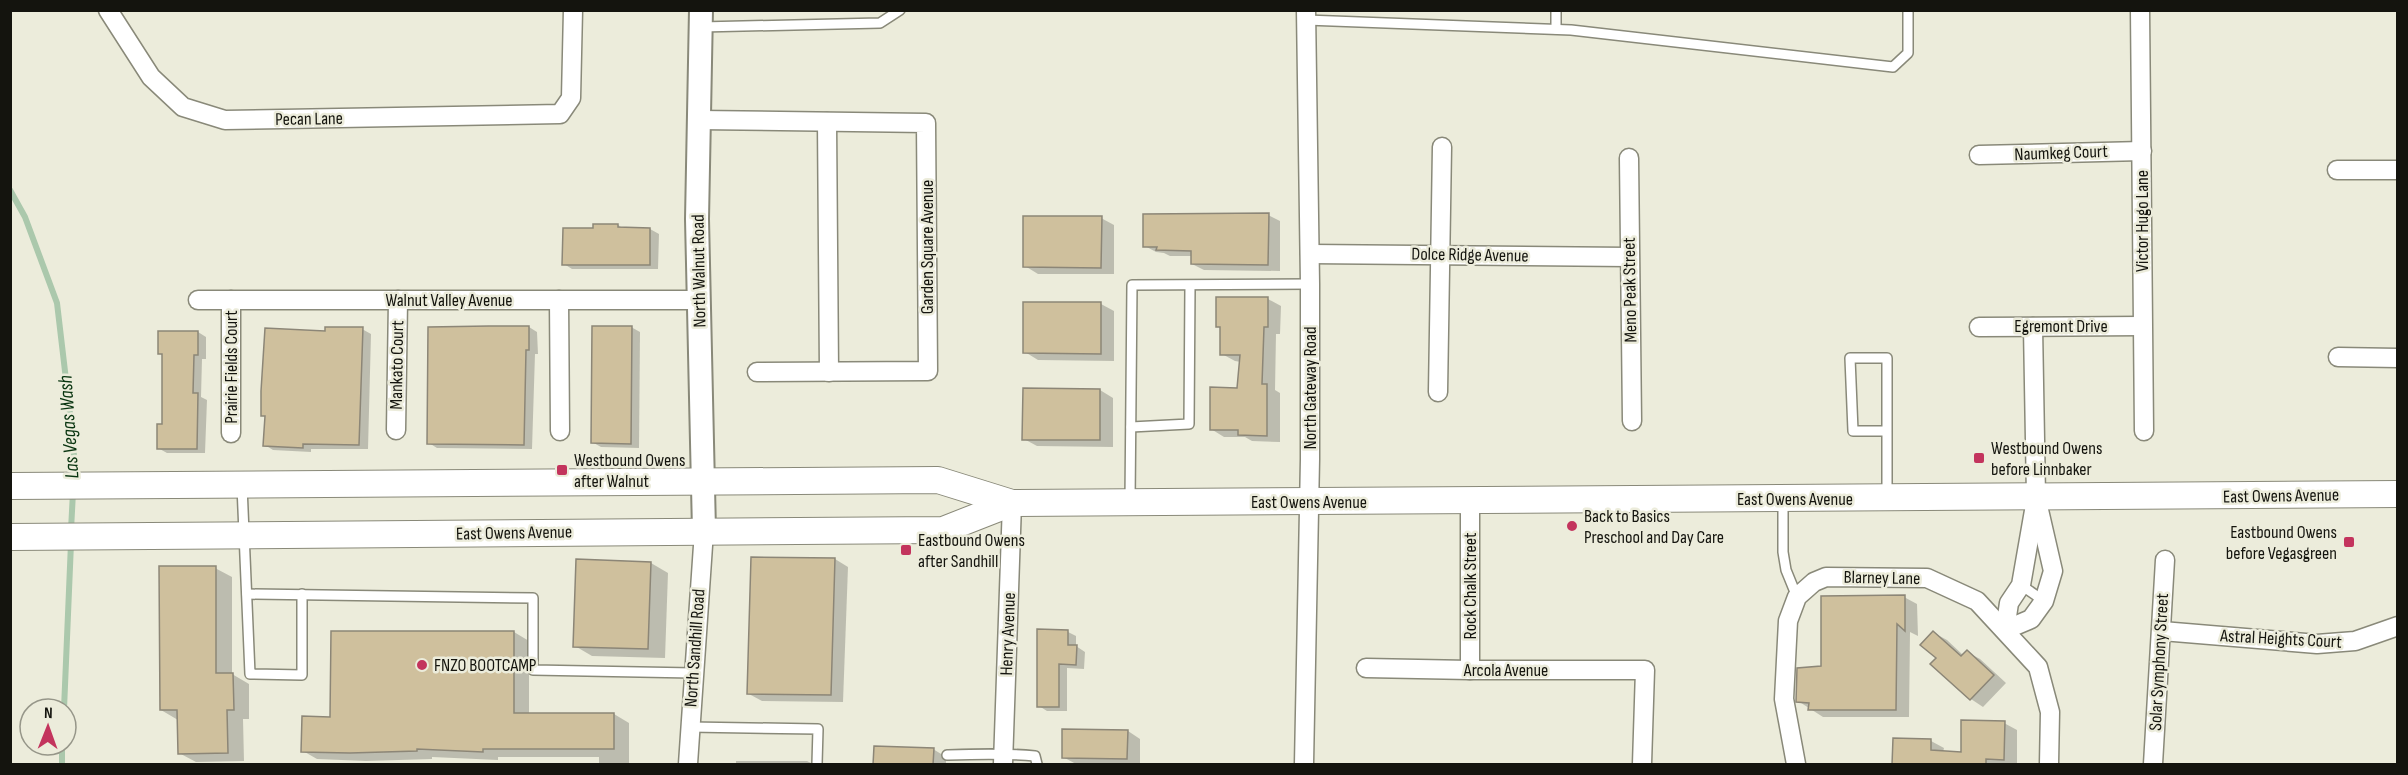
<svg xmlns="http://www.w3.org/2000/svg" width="2408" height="775" font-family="'Sofia Sans Condensed',sans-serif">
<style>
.shadow{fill:#0003}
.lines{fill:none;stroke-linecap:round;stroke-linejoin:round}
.stream{stroke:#abc8ac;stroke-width:6}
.building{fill:#cfc09d;stroke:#8c8677;stroke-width:1.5}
.service-casing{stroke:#898979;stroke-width:12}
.minor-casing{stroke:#898979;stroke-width:21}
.tertiary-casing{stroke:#898979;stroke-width:26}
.secondary-casing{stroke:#898979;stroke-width:28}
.service{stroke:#fff;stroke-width:9}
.minor{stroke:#fff;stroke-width:18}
.tertiary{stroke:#fff;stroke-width:22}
.secondary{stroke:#fff;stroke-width:26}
.poi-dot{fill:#c3345d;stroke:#ececdb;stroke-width:2}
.labels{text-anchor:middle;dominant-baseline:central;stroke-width:5;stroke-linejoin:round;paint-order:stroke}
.street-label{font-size:18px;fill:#14140e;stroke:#ececdb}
.poi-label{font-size:18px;fill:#14140e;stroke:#ececdb;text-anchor:start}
.water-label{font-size:20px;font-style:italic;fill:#08340f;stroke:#ececdb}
</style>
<rect width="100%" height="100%" fill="#ececdb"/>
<!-- shadow -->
<g class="shadow">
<polygon points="1268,215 1280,221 1280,271 1204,270 1192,264 1192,256 1170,256 1164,253 1156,252 1145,246"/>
<polygon points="1101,218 1114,225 1114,274 1038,274 1025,266"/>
<polygon points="618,225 624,229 650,229 659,234 658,269 572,269 564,264 595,230"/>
<polygon points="1268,299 1281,306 1280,334 1276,334 1275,390 1280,393 1280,442 1252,441 1245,437 1224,437 1211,429 1239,389 1241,362 1235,361 1222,354 1222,329 1218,326"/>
<polygon points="1101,304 1114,311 1114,361 1038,360 1025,352"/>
<polygon points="529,327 537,332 538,354 535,354 532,449 437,448 429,443"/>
<polygon points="631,327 640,332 639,448 601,447 592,442"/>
<polygon points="362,329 371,334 368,449 311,449 311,452 273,450 265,445 266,417 263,415 327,332"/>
<polygon points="198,332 206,337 206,359 202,359 201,397 207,400 205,453 167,453 158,448 164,426 163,356 159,353"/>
<polygon points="1024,390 1100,390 1113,398 1113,447 1037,446 1024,439"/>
<polygon points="835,559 848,567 843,702 762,701 749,694"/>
<polygon points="651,563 668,573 665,658 592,656 575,646"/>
<polygon points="215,568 232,577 232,674 249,684 249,719 243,719 244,761 196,762 179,753 178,720 161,710"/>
<polygon points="1904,597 1917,604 1918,636 1910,632 1909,717 1823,717 1798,701 1823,668"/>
<polygon points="514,632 529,641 529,715 614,714 629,723 629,764 599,764 599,757 498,757 498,760 432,757 432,759 366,761 317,759 303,751 332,718"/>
<polygon points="1068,632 1076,636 1076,646 1085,652 1084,669 1067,668 1067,711 1047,711 1039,706"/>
<polygon points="1934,633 1947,640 1964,656 1967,652 1980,659 2006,683 1983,707 1971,699 1938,658"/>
<polygon points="2004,723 2017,730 2017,764 1894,764 1931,741 1944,748 1943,752 1962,753"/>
<polygon points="1128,731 1140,739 1140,764 1076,764 1063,757"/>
<polygon points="933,749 946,757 946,764 874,764"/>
<polygon points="736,761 807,761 813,764 736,764"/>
</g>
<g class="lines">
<!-- stream -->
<g class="stream">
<polyline points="10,190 25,217 57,303 74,448 73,479"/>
<polyline points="71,530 73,492"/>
<polyline points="64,709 71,543"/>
<polyline points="62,764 62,745"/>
</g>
</g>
<!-- building -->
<g class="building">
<polygon points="1269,213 1268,265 1191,264 1191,251 1156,250 1157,247 1143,247 1143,214"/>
<polygon points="1023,216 1102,216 1101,268 1023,267"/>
<polygon points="593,224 618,224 618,227 650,228 650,265 562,265 563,228 593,228"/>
<polygon points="1216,297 1268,297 1268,327 1264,327 1262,384 1267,384 1267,436 1238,435 1238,430 1210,430 1210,387 1237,388 1240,355 1220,355 1220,327 1216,327"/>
<polygon points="1023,302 1101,302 1101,354 1023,353"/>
<polygon points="489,326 529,326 529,350 526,350 524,445 427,444 428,327"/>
<polygon points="592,326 632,326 631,444 591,443"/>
<polygon points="325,327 363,327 359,445 303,444 303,448 263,446 265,416 261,416 261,391 265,328 325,331"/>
<polygon points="158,331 198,331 198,355 194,355 193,393 198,393 197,449 157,449 157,424 162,424 162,354 158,354"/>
<polygon points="1023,388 1100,389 1100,440 1022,440"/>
<polygon points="751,557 835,558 831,695 747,694"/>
<polygon points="576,559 651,562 648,649 573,647"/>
<polygon points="159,566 216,566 216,673 233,673 234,710 227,710 228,753 178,754 177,710 160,710"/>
<polygon points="1905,595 1905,631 1897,624 1896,710 1808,710 1809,703 1796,702 1797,668 1821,666 1821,596"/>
<polygon points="1037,629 1068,630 1068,645 1077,645 1076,665 1059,664 1059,707 1037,707"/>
<polygon points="331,631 514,631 514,713 614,713 614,749 483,749 483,752 417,749 417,751 350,753 301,752 302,716 330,717"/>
<polygon points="1933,631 1961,656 1967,650 1994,675 1970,700 1930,664 1936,658 1920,645"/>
<polygon points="1961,720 2005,721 2004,760 1986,759 1986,765 1892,765 1893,738 1931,739 1931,750 1961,752"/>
<polygon points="1062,729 1128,730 1127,759 1062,758"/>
<polygon points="874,746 934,748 933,765 873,765"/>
</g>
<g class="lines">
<!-- service casing -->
<g class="service-casing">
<g id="service">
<polyline points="1306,20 1571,30 1893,67 1908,53 1908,10"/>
<polyline points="701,27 880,23 900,10"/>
<polyline points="1556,29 1556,10"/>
<polyline points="1131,427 1189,424 1190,286"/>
<polyline points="242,486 250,674 302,675 302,594"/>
<polyline points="1887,496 1887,358 1850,358 1853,431 1887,431"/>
<polyline points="1783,499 1783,552 1786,570 1797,597"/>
<polyline points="1130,501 1132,285 1310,284"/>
<polyline points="2021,585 2044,601"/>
<polyline points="247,594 533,598 533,670 693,673"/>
<polyline points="690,727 818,729 817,764"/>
<path d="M947,755C977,754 1005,753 1035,756L1037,764"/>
</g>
</g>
<!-- minor casing -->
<g class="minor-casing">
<g id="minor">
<polyline points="108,10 151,77 183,107 225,120 560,114 571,98 573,10"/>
<polyline points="2140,10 2144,431"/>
<polyline points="699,120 926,123 928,371 757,372"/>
<polyline points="827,122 829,372"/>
<polyline points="1979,155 2142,151"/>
<polyline points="1629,158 1632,421"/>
<polyline points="2337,170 2398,170"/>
<polyline points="1310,254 1629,257"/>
<polyline points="198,300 699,300"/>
<polyline points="559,300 560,431"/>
<polyline points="1979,327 2142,326"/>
<polyline points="2338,357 2398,358"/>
<polyline points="1438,392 1442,147"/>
<polyline points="396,430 398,300"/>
<polyline points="231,433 231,300"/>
<polyline points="2005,630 2031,619 2044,601 2053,571 2036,497 2033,327"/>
<polyline points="2005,630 2009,603 2021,585 2035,505"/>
<polyline points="2162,631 2317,644 2355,641 2398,626"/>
<polyline points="1366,668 1470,670 1645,670 1642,764"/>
<polyline points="1470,670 1470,501"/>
<polyline points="688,764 704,531"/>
<polyline points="1003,764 1012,503"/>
<polyline points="1304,764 1310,459 1310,284 1306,10"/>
<polyline points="1796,764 1784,699 1788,621 1797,597 1814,582 1826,577 1927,578 1977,601 2038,667 2050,712 2049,764"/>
<polyline points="2153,764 2165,560"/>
</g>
</g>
<!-- tertiary casing -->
<g class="tertiary-casing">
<polyline id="tertiary" points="701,10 697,219 704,531"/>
</g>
<!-- secondary casing -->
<g class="secondary-casing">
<g id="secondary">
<polyline points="10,486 938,480 1012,503 2398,494"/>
<polyline points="10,537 943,530 1012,503"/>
</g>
</g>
<!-- service -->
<use href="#service" class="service"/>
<!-- minor -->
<use href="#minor" class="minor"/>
<!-- tertiary -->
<use href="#tertiary" class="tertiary"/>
<!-- secondary -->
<use href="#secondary" class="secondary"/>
</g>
<!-- markers -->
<g class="poi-dot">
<rect x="1973" y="452" width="12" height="12" rx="3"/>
<rect x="556" y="464" width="12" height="12" rx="3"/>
<circle cx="1572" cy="526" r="6"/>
<rect x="2343" y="536" width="12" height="12" rx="3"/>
<rect x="900" y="544" width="12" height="12" rx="3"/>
<circle cx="422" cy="665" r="6"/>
</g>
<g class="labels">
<!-- street labels -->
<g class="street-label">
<text transform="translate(309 119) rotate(-1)">Pecan Lane</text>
<text transform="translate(2061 153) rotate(-2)">Naumkeg Court</text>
<text transform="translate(2142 221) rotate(-90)">Victor Hugo Lane</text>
<text transform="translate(927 247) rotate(-90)">Garden Square Avenue</text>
<text transform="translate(1470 255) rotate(1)">Dolce Ridge Avenue</text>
<text transform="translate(699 271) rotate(-91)">North Walnut Road</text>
<text transform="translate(1630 290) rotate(-91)">Meno Peak Street</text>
<text x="449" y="300">Walnut Valley Avenue</text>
<text x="2061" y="326">Egremont Drive</text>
<text transform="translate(397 365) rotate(-89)">Mankato Court</text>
<text transform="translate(231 367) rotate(-90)">Prairie Fields Court</text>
<text transform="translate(1310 388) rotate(-90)">North Gateway Road</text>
<text transform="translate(2281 496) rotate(-1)">East Owens Avenue</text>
<text x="1795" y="499">East Owens Avenue</text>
<text x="1309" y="502">East Owens Avenue</text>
<text transform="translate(514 533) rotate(-1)">East Owens Avenue</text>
<text transform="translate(1882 578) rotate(1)">Blarney Lane</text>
<text transform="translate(1470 586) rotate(-90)">Rock Chalk Street</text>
<text transform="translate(1008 634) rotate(-88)">Henry Avenue</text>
<text transform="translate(2281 639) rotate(3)">Astral Heights Court</text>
<text transform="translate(695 648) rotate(-86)">North Sandhill Road</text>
<text transform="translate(2159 662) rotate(-87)">Solar Symphony Street</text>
<text x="1506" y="670">Arcola Avenue</text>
</g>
<!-- poi labels -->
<g class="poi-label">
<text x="1991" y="448">Westbound Owens<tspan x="1991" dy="21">before Linnbaker</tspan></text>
<text x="574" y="460">Westbound Owens<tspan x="574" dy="21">after Walnut</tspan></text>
<text x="1584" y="516">Back to Basics<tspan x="1584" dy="21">Preschool and Day Care</tspan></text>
<text x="2337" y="532" text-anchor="end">Eastbound Owens<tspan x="2337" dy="21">before Vegasgreen</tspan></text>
<text x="918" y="540">Eastbound Owens<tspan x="918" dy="21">after Sandhill</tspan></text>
<text x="434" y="665">FNZO BOOTCAMP</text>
</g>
<!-- water labels -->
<g class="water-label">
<text transform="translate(69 427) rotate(-94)">Las Vegas Wash</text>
</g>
</g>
<!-- border -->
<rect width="2408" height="775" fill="none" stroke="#14140e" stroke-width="24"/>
<!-- north arrow -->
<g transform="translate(48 727) rotate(1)"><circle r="28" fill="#ececdb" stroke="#969689" stroke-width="1.5"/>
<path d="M0-4.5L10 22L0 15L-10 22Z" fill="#c3345d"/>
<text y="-9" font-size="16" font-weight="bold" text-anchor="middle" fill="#14140e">N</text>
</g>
</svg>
